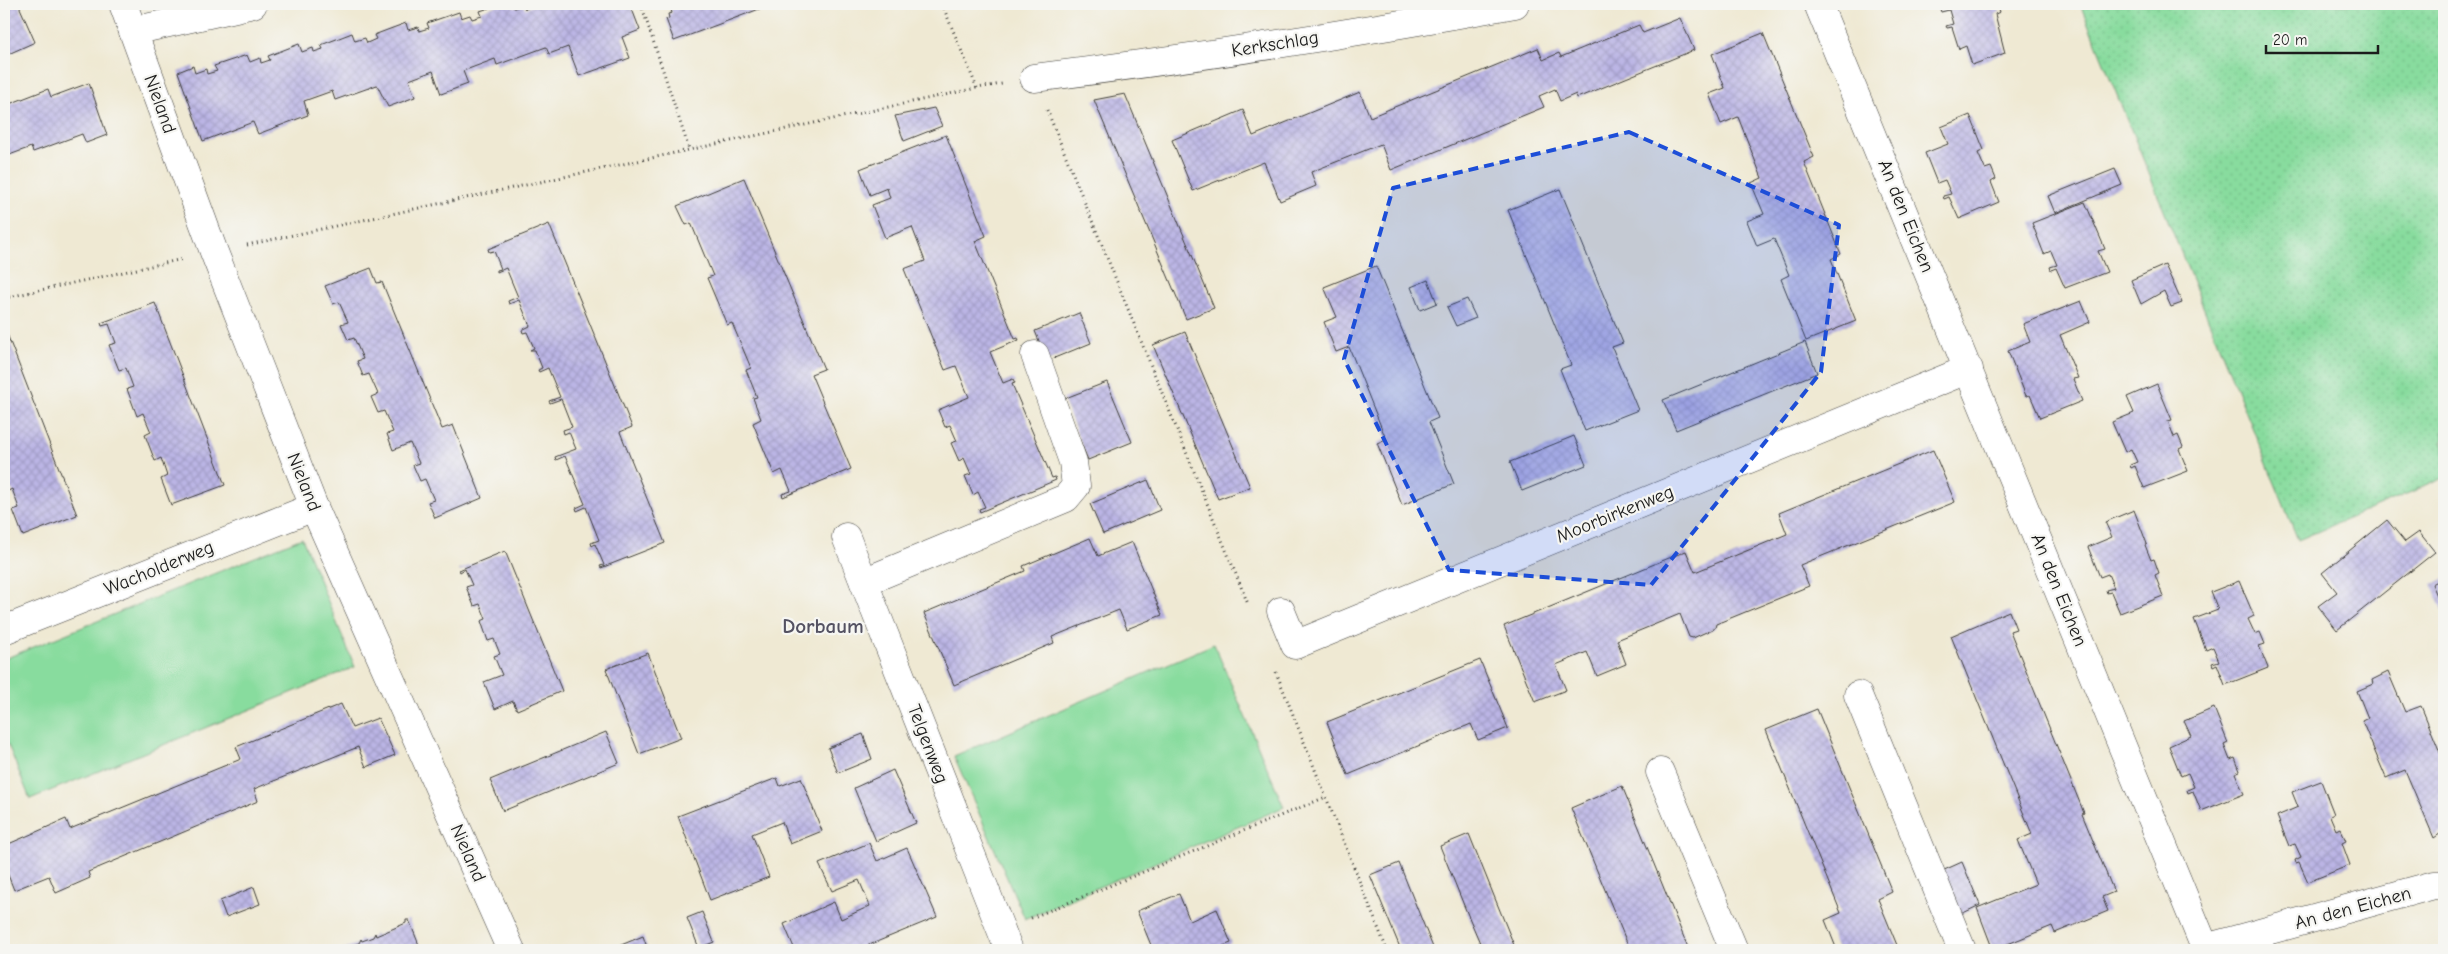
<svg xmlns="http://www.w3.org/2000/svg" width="2448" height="954" font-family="'Comic Neue',sans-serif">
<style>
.grass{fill:url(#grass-dots);stroke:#527c5d}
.green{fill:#88dc9e;stroke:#527c5d}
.building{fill:url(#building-cross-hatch)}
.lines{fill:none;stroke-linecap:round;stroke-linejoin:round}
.minor-casing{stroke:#3c3b37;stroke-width:29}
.path{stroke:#3c3b37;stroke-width:3;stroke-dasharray:1 4;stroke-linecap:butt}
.minor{stroke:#fff;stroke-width:28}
.marked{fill:#1d4ed8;fill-opacity:0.2;stroke:#1d4ed8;stroke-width:4;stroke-dasharray:10 6;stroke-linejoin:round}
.labels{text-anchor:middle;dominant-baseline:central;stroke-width:4.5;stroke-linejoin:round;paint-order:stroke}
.street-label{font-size:19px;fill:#1c1c1c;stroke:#f6f6f2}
.quarter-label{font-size:21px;font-weight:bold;fill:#545262;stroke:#f6f6f2}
</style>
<defs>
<pattern id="grass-dots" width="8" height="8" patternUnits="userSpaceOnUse" patternTransform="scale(1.25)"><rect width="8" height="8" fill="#88dc9e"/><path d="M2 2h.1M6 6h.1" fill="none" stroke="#75bc88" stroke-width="1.8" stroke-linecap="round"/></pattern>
<pattern id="building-cross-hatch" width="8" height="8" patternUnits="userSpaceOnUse" patternTransform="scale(1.25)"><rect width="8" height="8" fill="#bbb5e5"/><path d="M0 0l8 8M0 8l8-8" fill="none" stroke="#a09bc4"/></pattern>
</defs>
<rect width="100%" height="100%" fill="#f6f6f2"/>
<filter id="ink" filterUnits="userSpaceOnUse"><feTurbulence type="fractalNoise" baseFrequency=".02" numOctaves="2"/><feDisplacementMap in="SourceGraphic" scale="10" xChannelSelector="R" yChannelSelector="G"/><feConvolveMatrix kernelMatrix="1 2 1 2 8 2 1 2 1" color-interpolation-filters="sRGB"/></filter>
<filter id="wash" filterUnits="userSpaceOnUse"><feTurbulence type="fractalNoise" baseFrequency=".0096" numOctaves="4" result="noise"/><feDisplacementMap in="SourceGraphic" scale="20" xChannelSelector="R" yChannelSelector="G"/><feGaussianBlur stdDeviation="1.12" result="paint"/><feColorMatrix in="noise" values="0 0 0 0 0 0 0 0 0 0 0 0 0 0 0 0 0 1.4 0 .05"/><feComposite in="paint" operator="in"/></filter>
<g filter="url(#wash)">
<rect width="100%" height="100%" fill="#efe9d3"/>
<!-- grass -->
<polygon class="grass" points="2080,4 2444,4 2444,478 2298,540"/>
<!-- green -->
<g class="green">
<polygon points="302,538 355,667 30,799 4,735 4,659"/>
<polygon points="1214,644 1284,807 1025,919 954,756"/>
</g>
<g id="blocks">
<!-- building -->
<g class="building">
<polygon points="4,4 21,4 20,8 35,42 4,56"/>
<polygon points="501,4 512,4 514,8 523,5 525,9 534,5 534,4 630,4 640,30 622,37 630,58 579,76 568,47 549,54 546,47 497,65 495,59 463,71 468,84 441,94 433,71 409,80 415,97 388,107 377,85 335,100 332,91 304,101 308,115 258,134 253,122 203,141 178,72 193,66 195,73 206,69 207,74 217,71 214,66 247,55 250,62 260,58 261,63 270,60 268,56 299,44 302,52 313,48 314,52 323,49 321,45 352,33 355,41 365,38 367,43 376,39 374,35 406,23 408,30 418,27 419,31 429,28 427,23 459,12 461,18 470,15 472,19 482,16 480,11"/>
<polygon points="669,4 761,4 762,8 674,41 666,19 669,18 668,14 672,13"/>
<polygon points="1938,4 1997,4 2000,12 1995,14 2005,53 1972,65 1966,46 1959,49 1952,27 1947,28 1946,26 1953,24 1949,10 1941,12"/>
<polygon points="1680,18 1694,50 1577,98 1576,94 1560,101 1555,89 1539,96 1544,107 1391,170 1381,144 1311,172 1316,186 1280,201 1264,162 1193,191 1172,140 1243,110 1253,136 1360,92 1370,117 1538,48 1543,60 1559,53 1561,57 1639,25 1643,33"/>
<polygon points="1763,33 1814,157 1804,162 1841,254 1831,259 1856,321 1806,341 1781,279 1789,275 1774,239 1757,246 1747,221 1764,214 1751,183 1762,178 1738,117 1721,124 1709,94 1725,88 1712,54"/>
<polygon points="89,83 107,135 86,143 82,134 33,152 31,147 4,157 4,106 48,89 51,97"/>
<polygon points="1125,94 1214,308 1186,319 1094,100"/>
<polygon points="934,108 942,126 904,141 895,116"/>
<polygon points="1970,115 1984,150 1978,153 1985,169 1991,167 1996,179 1991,182 1999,202 1959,219 1949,197 1944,199 1943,196 1951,194 1945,180 1937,183 1925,153 1948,144 1941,127"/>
<polygon points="946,135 986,236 975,241 1015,339 1018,338 1019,340 990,352 1003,383 1013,379 1015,383 1012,384 1052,478 1055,477 1056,480 980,512 979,509 985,507 978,492 973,495 965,476 971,474 964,458 959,461 951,443 957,441 950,425 945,427 938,410 969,397 956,366 945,370 904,269 925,261 912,227 885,238 872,205 890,198 887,188 870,195 860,169"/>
<polygon points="2115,169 2122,185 2055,213 2048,196"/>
<polygon points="744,178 824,369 811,374 851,469 783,497 782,494 791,491 782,470 774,474 753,423 761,419 753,398 757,397 746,370 751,368 732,323 727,325 707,278 713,276 691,223 686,225 677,206"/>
<polygon points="1560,189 1623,343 1612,347 1638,410 1585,431 1560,369 1571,365 1508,210"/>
<polygon points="2085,202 2105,249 2098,251 2107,272 2065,288 2056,268 2051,270 2050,267 2057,265 2051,251 2044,254 2032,223"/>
<polygon points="549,224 632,427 620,432 665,543 601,568 600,566 604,565 595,544 592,546 591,543 599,540 586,507 577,511 576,508 585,504 565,456 556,460 555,457 576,449 569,432 564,434 563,430 572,427 561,399 550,403 549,401 560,397 548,368 539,372 538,370 542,368 535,350 530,350 534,348 527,332 523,333 522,330 530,326 519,300 509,304 508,301 518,297 506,268 497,272 497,270 501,269 494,251 489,252 488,249"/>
<polygon points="2165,265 2182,303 2171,307 2164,291 2141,304 2131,280"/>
<polygon points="1376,266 1438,418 1429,422 1454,484 1402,505 1377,443 1386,439 1349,347 1336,352 1324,322 1337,317 1324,287"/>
<polygon points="371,268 377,283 382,282 442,429 453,425 482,498 435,518 428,502 434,500 425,479 420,481 413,465 419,463 410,443 393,450 387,434 393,432 384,411 378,413 371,397 378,394 369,374 363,376 357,361 363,359 354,338 348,340 341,324 348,322 339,302 333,304 325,286"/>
<polygon points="1428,280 1437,303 1420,310 1411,287"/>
<polygon points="1467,299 1476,318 1456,326 1447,307"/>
<polygon points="2081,301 2090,322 2060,335 2078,378 2073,379 2082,401 2040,418 2030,395 2026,396 2008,351 2030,342 2023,324"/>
<polygon points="155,303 225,485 171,505 161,479 167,476 161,458 155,461 145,435 151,432 143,413 137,416 127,389 133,387 126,368 119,370 109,345 116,343 109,324 102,326 101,323"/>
<polygon points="1079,313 1091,343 1047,361 1035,331"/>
<polygon points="1185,332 1250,487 1218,499 1153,345"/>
<polygon points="7,334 77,515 23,536 13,510 19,508 12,489 6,492 4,487 4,336"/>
<polygon points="1805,342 1817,373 1676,430 1663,400"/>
<polygon points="1107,382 1132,442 1088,460 1063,399"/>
<polygon points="2157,384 2172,420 2168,421 2174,437 2178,435 2183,447 2179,449 2188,471 2144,488 2135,466 2131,468 2130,465 2137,462 2131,449 2125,452 2112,422 2134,413 2127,397"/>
<polygon points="1574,436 1586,465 1522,491 1510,462"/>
<polygon points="1933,450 1955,502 1800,565 1809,586 1716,624 1715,628 1693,638 1689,637 1680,614 1617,640 1626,664 1597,676 1587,652 1556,665 1566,690 1535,702 1504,626 1686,551 1695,572 1756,547 1787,534 1779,513"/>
<polygon points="1148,480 1160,510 1103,534 1090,504"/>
<polygon points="2134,510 2147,544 2145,545 2151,560 2154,559 2159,573 2155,575 2163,596 2120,613 2111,592 2107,593 2106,590 2114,588 2108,574 2100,577 2088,547 2112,537 2105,522"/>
<polygon points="2387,520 2405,542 2419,532 2435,552 2337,630 2318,606 2337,592 2322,573"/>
<polygon points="1090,538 1098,556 1132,542 1162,615 1127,629 1119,610 1052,637 1054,643 954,685 924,613 1025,571 1023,566"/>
<polygon points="505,551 562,691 517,710 513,701 495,709 484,682 502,675 494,656 500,654 494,639 488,641 481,621 486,619 480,604 474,606 466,587 472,585 465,569 460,572 459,570"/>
<polygon points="2444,578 2444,612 2432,584"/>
<polygon points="2239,581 2254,616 2248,619 2255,634 2260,632 2265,644 2259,646 2268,668 2225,685 2217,664 2213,666 2212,663 2219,661 2213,647 2206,650 2194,619 2218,610 2211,592"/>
<polygon points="2009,611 2016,629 2010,631 2084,813 2082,814 2114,892 2102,897 2108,911 2055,933 2052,926 1993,950 1977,908 2036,884 2018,840 2032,834 1951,636"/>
<polygon points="648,653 681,738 639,754 606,669"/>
<polygon points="1480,660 1508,728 1478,740 1471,724 1348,775 1327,722"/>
<polygon points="2388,672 2405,712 2421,706 2444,762 2444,831 2434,838 2405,770 2386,778 2362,721 2368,718 2357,691 2373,684 2372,680"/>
<polygon points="341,704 352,728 378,718 395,755 366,767 358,747 254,789 258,801 88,872 90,878 56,893 49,876 14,890 4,865 4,846 66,819 70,829 241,759 236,747"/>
<polygon points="2214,708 2228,743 2224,745 2230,760 2235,758 2240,771 2235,773 2244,794 2201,811 2193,791 2188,793 2187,790 2194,787 2188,773 2181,776 2169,746 2191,736 2184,721"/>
<polygon points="1817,709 1892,892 1878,899 1899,950 1837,950 1825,920 1841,913 1766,730"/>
<polygon points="606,732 619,763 503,811 490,780"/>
<polygon points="863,734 872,759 838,773 828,748"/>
<polygon points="893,770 916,823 876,841 854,788"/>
<polygon points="777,778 780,786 801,778 822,831 790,844 782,822 752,834 769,877 710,900 678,816"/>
<polygon points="2321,781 2334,814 2330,816 2336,830 2340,828 2346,841 2342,843 2350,865 2308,882 2299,862 2296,863 2295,860 2301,857 2295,844 2289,846 2277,816 2298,807 2292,792"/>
<polygon points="1622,786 1636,820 1689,950 1630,950 1571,808"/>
<polygon points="1469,834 1494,896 1516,950 1483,950 1465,908 1440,846"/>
<polygon points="869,843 877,861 907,848 937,917 857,950 795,950 784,924 834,902 841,919 870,906 859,880 832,891 819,864"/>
<polygon points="1962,862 1980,905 1961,914 1942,871"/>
<polygon points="1399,863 1417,908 1434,950 1401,950 1370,875"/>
<polygon points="254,887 260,904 226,917 220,901"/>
<polygon points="1179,894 1190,921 1217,909 1231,943 1223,946 1225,950 1153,950 1137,911"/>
<polygon points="702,912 714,942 699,948 687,918"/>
<polygon points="406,920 409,920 421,950 341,950 359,943 361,939 362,941 373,937 375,933 376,936 406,923"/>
<polygon points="643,936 648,950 609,950"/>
</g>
</g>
</g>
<g filter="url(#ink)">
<use href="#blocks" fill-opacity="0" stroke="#3c3b37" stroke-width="1"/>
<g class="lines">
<!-- minor casing -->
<g class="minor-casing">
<g id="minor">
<polyline points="123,4 214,252 314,507 511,950"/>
<polyline points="1818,4 2205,948 2434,885 2444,885"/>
<polyline points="133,31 253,4"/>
<path d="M1034,78C1195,58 1356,33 1515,4"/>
<polyline points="846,537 1009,950"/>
<polyline points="864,582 1066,498 1076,486 1073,462 1035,355"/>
<polyline points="1281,611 1295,645 1969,369"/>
<polyline points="4,630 314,507"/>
<polyline points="1858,695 1962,950"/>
<polyline points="1660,772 1734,950"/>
</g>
</g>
<!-- path -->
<g class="path">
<polyline points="641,4 689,149"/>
<polyline points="942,4 977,88 1002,84"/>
<polyline points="1047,110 1248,604"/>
<polyline points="247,245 977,88"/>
<polyline points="4,298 183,259"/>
<polyline points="1276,672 1387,950"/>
<polyline points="1031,918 1326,797"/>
</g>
<!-- minor -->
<use href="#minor" class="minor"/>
</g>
</g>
<!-- marked area -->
<path class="marked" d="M1629,132L1839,225L1821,372L1651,585L1449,570L1344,359L1393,188Z"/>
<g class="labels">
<!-- street labels -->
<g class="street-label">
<text transform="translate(1275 44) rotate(-9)">Kerkschlag</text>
<text transform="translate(160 104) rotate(70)">Nieland</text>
<text transform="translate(1906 216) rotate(68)">An den Eichen</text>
<text transform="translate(304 482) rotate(68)">Nieland</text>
<text transform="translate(1615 514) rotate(-22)">Moorbirkenweg</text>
<text transform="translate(159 568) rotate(-22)">Wacholderweg</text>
<text transform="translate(2059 590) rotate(68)">An den Eichen</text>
<text transform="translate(928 744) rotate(69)">Telgenweg</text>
<text transform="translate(468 853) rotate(66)">Nieland</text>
<text transform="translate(2353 908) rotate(-15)">An den Eichen</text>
</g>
<!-- quarter labels -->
<g class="quarter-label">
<text x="823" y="626">Dorbaum</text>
</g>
</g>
<!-- margin -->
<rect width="2448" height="954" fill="none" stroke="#f6f6f2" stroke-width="20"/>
<!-- scale -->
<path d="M2266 45v8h112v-8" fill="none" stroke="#1c1c1c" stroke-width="2.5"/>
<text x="2273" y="45" font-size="15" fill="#1c1c1c" stroke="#f6f6f2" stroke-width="4" paint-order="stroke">20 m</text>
</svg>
